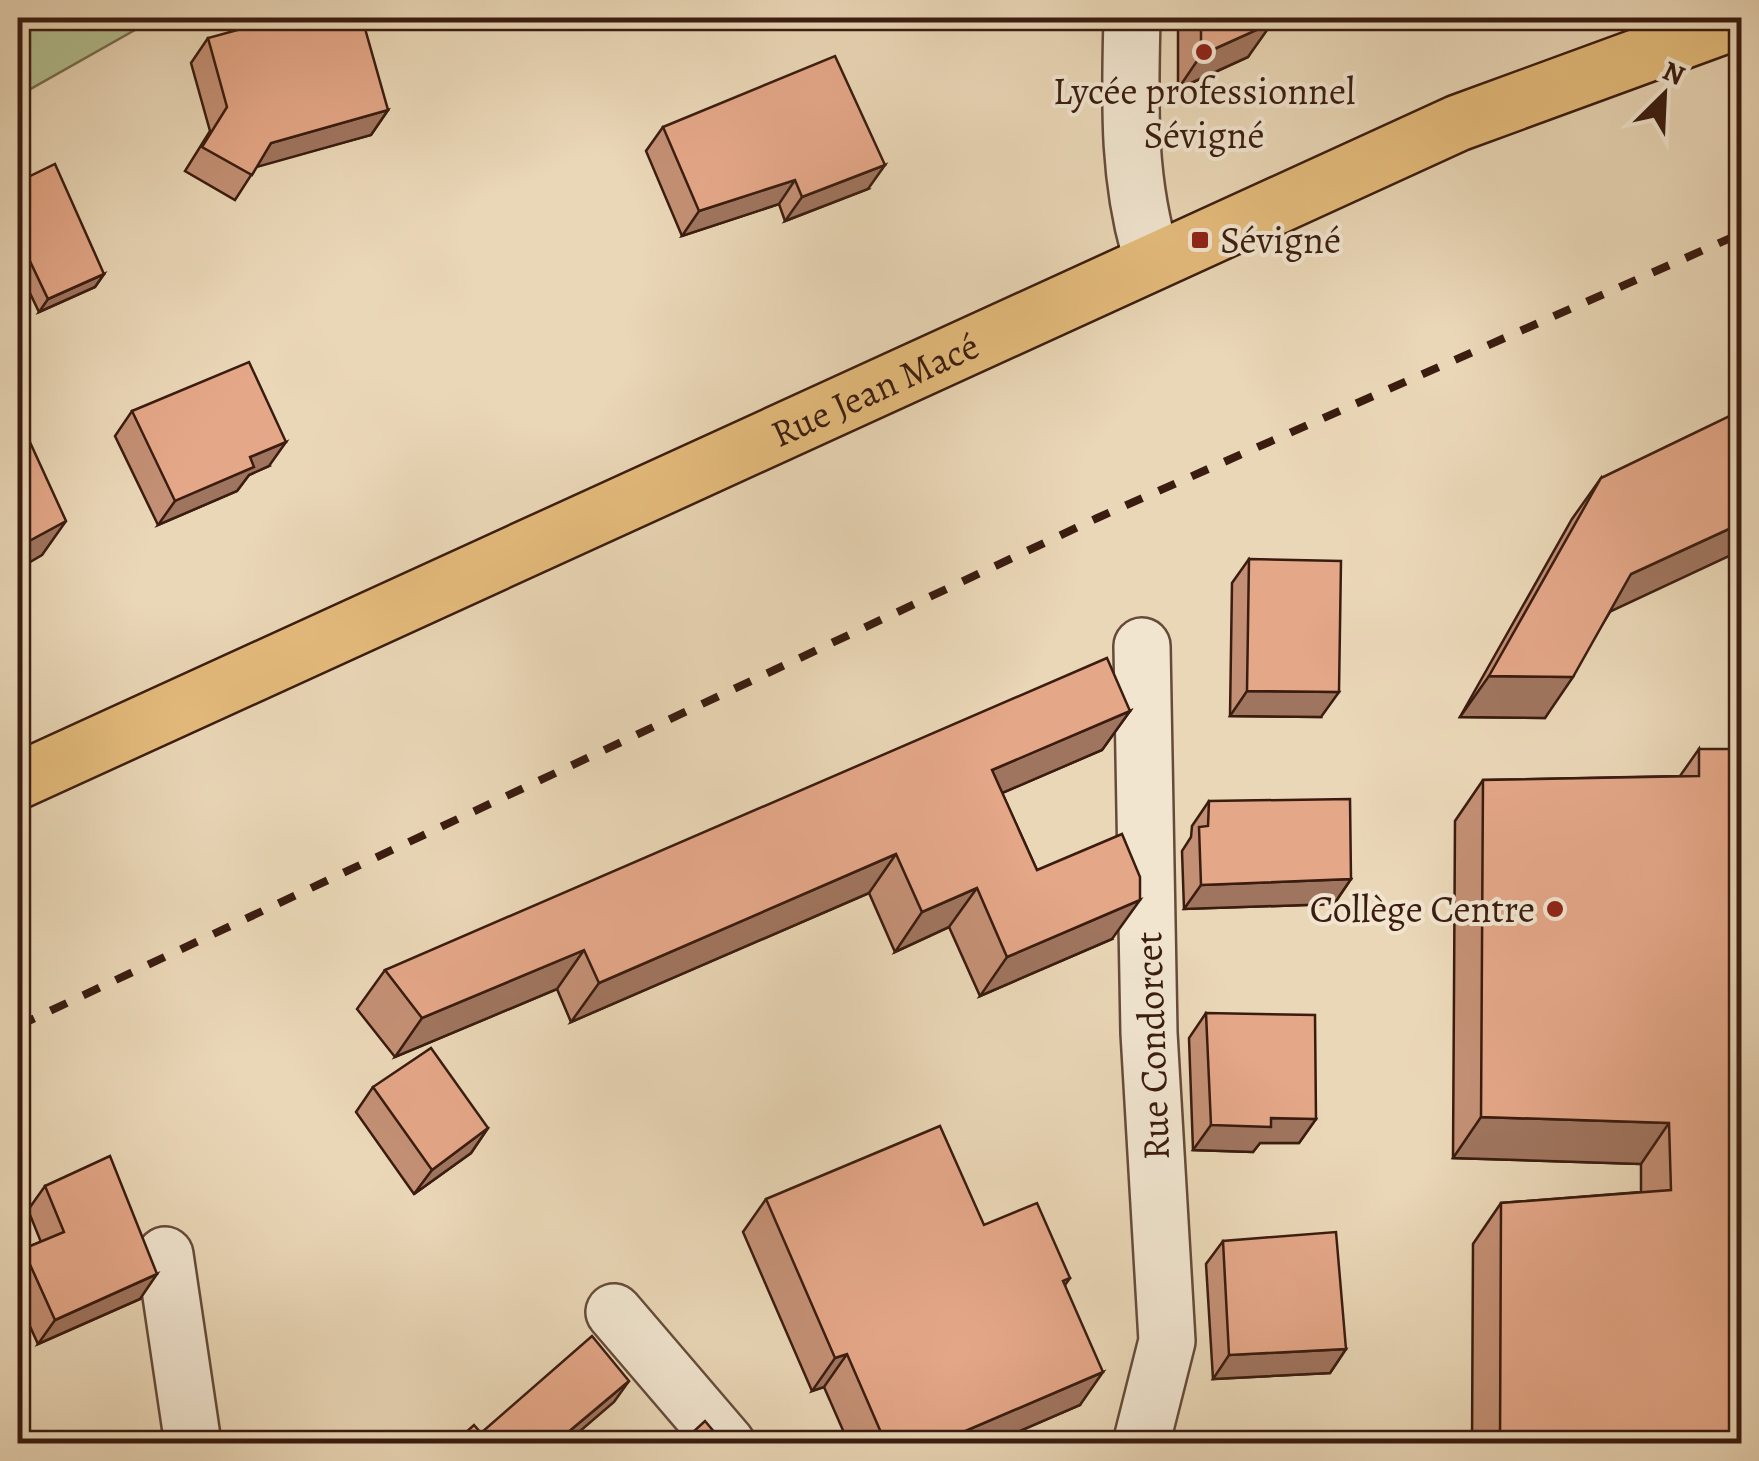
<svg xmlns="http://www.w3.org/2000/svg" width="1759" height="1461" font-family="Alegreya,serif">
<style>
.green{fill:#b3bf91;stroke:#766e50;stroke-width:2.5}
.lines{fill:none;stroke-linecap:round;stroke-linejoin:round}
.minor-casing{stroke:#664b3a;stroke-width:60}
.major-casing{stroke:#3a1c10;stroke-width:60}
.minor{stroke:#f1e5d0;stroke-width:55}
.major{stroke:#e5bc7c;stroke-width:55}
.rail{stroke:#3a1c10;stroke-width:8;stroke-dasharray:18 18;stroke-linecap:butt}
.wall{fill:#c49075;stroke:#3a1c10;stroke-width:2.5}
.shaded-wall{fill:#a0755f;stroke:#3a1c10;stroke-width:2.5}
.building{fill:#e4a788;stroke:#3a1c10;stroke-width:2.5}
.poi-dot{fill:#8f2418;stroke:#f1e5d0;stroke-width:4}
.labels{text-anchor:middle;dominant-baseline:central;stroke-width:8;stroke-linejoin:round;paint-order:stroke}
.poi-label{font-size:38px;fill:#3a1c10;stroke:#f1e5d0}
.street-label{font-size:38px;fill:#3a1c10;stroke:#f1e5d0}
</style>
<rect width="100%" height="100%" fill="#ead7b7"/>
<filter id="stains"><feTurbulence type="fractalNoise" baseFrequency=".002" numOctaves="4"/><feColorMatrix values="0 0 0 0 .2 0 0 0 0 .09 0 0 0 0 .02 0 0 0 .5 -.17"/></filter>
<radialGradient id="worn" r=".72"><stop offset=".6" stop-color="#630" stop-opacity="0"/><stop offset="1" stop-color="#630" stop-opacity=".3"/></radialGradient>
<!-- green -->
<polygon class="green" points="18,18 156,18 18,96"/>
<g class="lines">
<!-- minor casing -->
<g class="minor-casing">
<g id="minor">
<path d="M1132,18C1130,102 1127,181 1153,262"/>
<polyline points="165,1255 193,1444"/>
<polyline points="614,1312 727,1444"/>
<polyline points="1141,1444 1167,1341 1149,1033 1142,646"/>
</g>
</g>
<!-- major casing -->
<g class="major-casing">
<g id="major">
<path id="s1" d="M18,781L1458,123L1742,19"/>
</g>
</g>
<!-- minor -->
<use href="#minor" class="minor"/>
<!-- major -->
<use href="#major" class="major"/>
<!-- rail -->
<polyline class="rail" points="18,1026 1095,519 1742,233"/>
</g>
<!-- wall -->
<g class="wall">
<polygon points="1178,18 1270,18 1248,57 1178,89"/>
<polygon points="208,38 388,110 371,135 257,166 235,200 185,171 210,131 191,63"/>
<polygon points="663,127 868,189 785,221 779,204 682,236 646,151"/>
<polygon points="18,182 104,274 95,287 39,312 18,268"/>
<polygon points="132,411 269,466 249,475 237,491 158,525 115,436"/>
<polygon points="1601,478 1610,612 1545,718 1460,717 1572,519"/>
<polygon points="1249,559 1321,717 1230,716 1232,583"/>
<polygon points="1130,711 1102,750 1002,793 1037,870 1112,939 980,996 949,927 895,952 869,893 571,1022 557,989 395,1057 357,1009 385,970"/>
<polygon points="1699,749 1742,1444 1472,1444 1473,1244 1501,1203 1641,1192 1641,1164 1453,1158 1455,821 1483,780 1680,776"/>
<polygon points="1209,801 1351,879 1334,904 1184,909 1182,851 1191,837 1192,826"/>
<polygon points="1206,1013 1316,1119 1299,1143 1260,1143 1253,1152 1193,1150 1189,1038"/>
<polygon points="373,1087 488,1128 471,1153 414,1194 356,1112"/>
<polygon points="45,1186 140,1299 38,1344 18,1300 18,1257 23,1249 41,1242 28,1210"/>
<polygon points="766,1199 984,1225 1070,1278 1065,1285 1080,1405 990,1444 849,1444 824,1387 812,1391 743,1232"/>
<polygon points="1223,1241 1346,1349 1330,1373 1213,1379 1206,1264"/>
</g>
<!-- shaded-wall -->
<g class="shaded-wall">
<polygon points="900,18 914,18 896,23"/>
<polygon points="1356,18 1461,18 1450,24"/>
<polygon points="1272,23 1248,57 1178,89 1201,55"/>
<polygon points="388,110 371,135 253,168 271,143"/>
<polygon points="885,165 868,189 785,221 802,197"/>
<polygon points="795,180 779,204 682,236 699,211"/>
<polygon points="104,274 95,287 39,312 48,299"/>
<polygon points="286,442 269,466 249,475 237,491 158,525 175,501 250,457"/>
<polygon points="66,521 42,555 18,569 18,547"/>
<polygon points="1742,523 1742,550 1603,615 1631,574"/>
<polygon points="1489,676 1573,677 1545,718 1460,717"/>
<polygon points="1247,691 1339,692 1321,717 1230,716"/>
<polygon points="1130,711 1102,750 965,809 992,770"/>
<polygon points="896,854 869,893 571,1022 599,983"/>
<polygon points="1351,879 1334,904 1184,909 1201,885"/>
<polygon points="977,888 949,927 895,952 922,912"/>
<polygon points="1140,900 1112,939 980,996 1007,957"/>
<polygon points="584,950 557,989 395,1057 422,1018"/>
<polygon points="1481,1117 1669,1123 1641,1164 1453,1158"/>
<polygon points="1271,1118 1316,1119 1299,1143 1260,1143 1253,1152 1193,1150 1211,1125"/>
<polygon points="488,1128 471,1153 414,1194 432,1170"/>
<polygon points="157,1274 140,1299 38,1344 55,1320"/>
<polygon points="1346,1349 1330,1373 1213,1379 1229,1355"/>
<polygon points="847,1354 824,1387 812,1391 835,1358"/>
<polygon points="1103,1372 1080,1405 990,1444 935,1444"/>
<polygon points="629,1381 614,1402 565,1444 554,1444"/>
</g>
<!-- building -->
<g class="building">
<polygon points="281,18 362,18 388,110 271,143 252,175 202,147 227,107 208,38"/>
<polygon points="1201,18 1270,18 1272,23 1201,55"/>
<polygon points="835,56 885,165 802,197 795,180 699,211 663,127"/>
<polygon points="55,164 104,274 48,299 18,236 18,182"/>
<polygon points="249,362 286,442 250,457 254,467 175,501 132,411"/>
<polygon points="1742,410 1742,523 1631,574 1573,677 1489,676 1601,478"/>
<polygon points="18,416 66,521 18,547"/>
<polygon points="1249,559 1341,561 1339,692 1247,691"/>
<polygon points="1107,658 1130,711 992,770 1037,870 1122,834 1140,877 1140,900 1007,957 977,888 922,912 896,854 599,983 584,950 422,1018 385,970"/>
<polygon points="1699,749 1742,749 1742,1444 1500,1444 1501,1203 1671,1190 1669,1123 1481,1117 1483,780 1699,776"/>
<polygon points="1350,799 1351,879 1201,885 1199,827 1208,826 1209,801"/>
<polygon points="1206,1013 1315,1015 1316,1119 1271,1118 1271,1127 1211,1125"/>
<polygon points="431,1048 488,1128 432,1170 373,1087"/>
<polygon points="940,1126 984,1225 1037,1203 1070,1278 1063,1281 1103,1372 935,1444 886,1444 847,1354 835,1358 766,1199"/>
<polygon points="110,1156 157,1274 55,1320 23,1249 64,1232 45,1186"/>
<polygon points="1336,1232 1346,1349 1229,1355 1223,1241"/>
<polygon points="592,1336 629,1381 554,1444 453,1444 474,1425 481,1433"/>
<polygon points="705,1421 721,1440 729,1444 680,1444"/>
</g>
<!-- markers -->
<g class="poi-dot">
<circle cx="1204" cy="52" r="10"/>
<rect x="1190" y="230" width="20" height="20" rx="5"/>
<circle cx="1555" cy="909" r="10"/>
</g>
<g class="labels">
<!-- poi labels -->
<g class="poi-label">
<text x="1204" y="91">Lycée professionnel<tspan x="1204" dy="44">Sévigné</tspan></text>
<text x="1220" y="240" text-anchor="start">Sévigné</text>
<text x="1535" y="909" text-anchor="end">Collège Centre</text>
</g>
<!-- street labels -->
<g class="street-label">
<text stroke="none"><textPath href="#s1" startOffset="942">Rue Jean Macé</textPath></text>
<text transform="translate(1152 1046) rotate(-92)">Rue Condorcet</text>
</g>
</g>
<!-- margin -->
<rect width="1759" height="1461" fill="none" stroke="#ead7b7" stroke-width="60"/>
<rect x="20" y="20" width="1719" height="1421" fill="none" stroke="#3a1c10" stroke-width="5"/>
<rect x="30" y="30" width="1699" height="1401" fill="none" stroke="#3a1c10" stroke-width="2.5"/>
<!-- north arrow -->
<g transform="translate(1664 95) rotate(24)" stroke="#f1e5d0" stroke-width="8" paint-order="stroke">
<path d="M0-8L18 38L0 25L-18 38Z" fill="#3a1c10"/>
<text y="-15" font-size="28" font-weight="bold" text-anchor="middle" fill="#3a1c10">N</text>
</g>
<rect width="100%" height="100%" filter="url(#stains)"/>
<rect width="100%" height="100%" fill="url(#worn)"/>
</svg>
